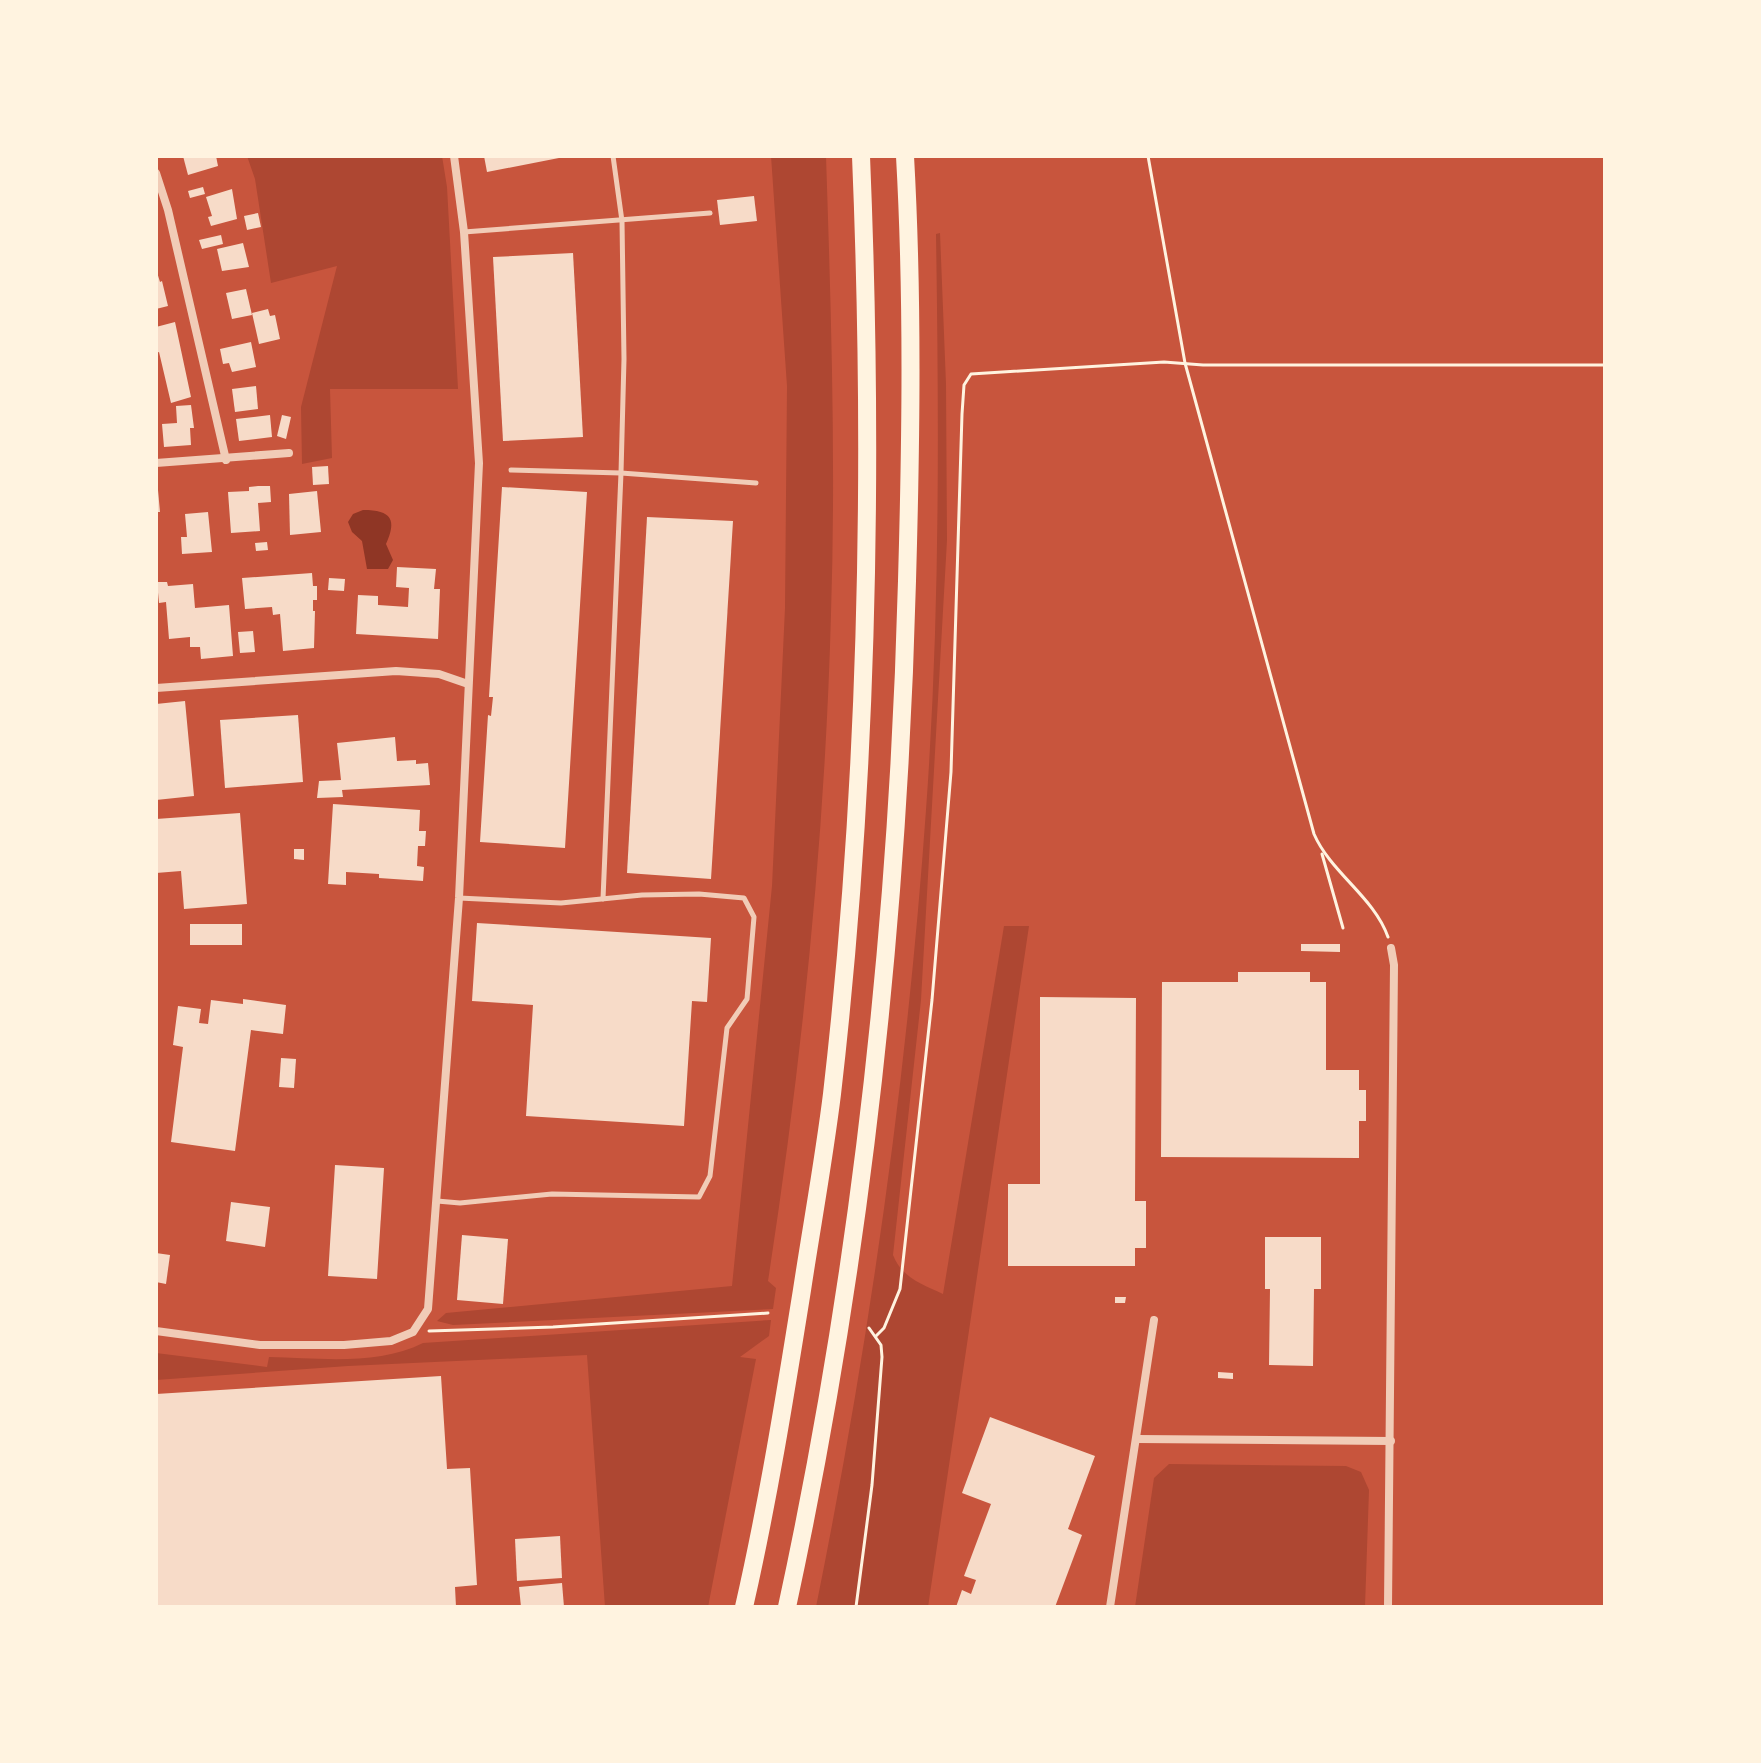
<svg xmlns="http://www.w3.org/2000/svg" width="1761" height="1763" font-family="Arial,sans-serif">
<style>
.green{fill:#ae4732}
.water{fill:#8f3625}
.building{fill:#f7dbc8}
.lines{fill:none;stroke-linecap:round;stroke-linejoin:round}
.path{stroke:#fff3e0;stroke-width:3}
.service{stroke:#f1ccb7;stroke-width:5}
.minor{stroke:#f1ccb7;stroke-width:8}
.motorway{stroke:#fff3e0;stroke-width:18}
</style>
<rect width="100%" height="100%" fill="#c8553d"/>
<!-- green -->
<g class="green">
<polygon points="247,156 442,156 447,187 458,389 330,389 332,458 302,464 301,407 337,266 271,283 255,179"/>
<path d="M771,156H826C831,309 836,461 831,614C825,837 802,1061 768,1281L776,1288L773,1309L453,1325L437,1321L446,1313L732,1286L772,886L785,608L787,386Z"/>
<path d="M940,233L946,384L947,540L921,1000L893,1255C902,1278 922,1284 943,1294L1004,926H1029L928,1607H816C869,1344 907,1078 926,810C940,618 939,426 936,234Z"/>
<path d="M771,1320L769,1336L740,1357L756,1359L708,1607H605L587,1355L348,1366L156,1380V1353L267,1367L269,1357C318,1358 378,1366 423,1343Z"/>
<polygon points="1169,1464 1346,1466 1361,1472 1369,1490 1365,1607 1135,1607 1154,1478"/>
</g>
<!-- water -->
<path class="water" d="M363,510C392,510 397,520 386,544L393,560L388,569H367L362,541L352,532L348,522L353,514Z"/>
<!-- building -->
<g class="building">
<polygon points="183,156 216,156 218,166 188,175"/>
<polygon points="484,156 564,156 564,157 487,172"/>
<polygon points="203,187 205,194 190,198 188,191"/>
<polygon points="232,189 237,219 211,226 208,217 212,216 206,197"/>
<polygon points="754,196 757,221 720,225 717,200"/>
<polygon points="258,213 261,227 247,230 244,216"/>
<polygon points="221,235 223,244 202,249 199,240"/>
<polygon points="243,243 249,267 222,271 217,249"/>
<polygon points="573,253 583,437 503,441 493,257"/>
<polygon points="156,269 160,282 162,281 168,306 156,309"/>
<polygon points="246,289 252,315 232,319 226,293"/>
<polygon points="268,309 270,316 275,315 280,339 259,344 252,313"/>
<polygon points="175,322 191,397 171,403 159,352 156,353 156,327"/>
<polygon points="251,342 256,367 232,372 229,363 223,364 220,349"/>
<polygon points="256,386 258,409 235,412 232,389"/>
<polygon points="191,405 194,428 190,428 191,445 164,447 162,424 177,423 176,406"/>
<polygon points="270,415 272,437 239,441 236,419"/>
<polygon points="282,415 291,417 286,439 277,436"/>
<polygon points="328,466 329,484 313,485 312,467"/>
<polygon points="258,486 270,486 271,502 258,503 260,531 231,533 228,492 249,491 249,487"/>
<polygon points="502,487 587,492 565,848 480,842 488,715 491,716 493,697 489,697"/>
<polygon points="156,490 158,490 160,512 156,512"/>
<polygon points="317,491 321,532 290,535 289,494"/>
<polygon points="208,512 212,552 182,554 181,537 187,537 185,514"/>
<polygon points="647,517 733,521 711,879 627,873"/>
<polygon points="267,542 268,550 256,551 255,543"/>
<polygon points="397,567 436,569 434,589 440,589 438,639 356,634 358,595 378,596 378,605 408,607 409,588 396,587"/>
<polygon points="312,573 313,586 317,586 317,600 313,600 313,611 315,611 314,648 283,651 280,614 273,615 272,607 245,609 242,578"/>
<polygon points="329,578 345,579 344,591 328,590"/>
<polygon points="157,582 167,582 168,586 193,584 195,608 229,605 233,656 201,659 200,647 190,647 190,637 169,639 166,602 159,603"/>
<polygon points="253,631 255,652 240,653 238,632"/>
<polygon points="185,701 194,796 156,800 156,704"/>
<polygon points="298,715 303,782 225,788 220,720"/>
<polygon points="395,737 397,761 416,760 416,764 428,763 430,785 342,790 343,797 317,798 319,781 341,780 337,743"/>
<polygon points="333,804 420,810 419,831 426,831 425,846 418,846 417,866 424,867 423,881 379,878 379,874 346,872 346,885 328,884"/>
<polygon points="240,813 247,904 184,909 181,871 156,873 156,819"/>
<polygon points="294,849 304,849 304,860 294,859"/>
<polygon points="477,923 711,938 707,1002 692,1001 684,1126 526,1116 533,1005 472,1001"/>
<rect x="190" y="924" width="52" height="21"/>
<polygon points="1301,944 1340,944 1340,952 1301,951"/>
<polygon points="1238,972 1310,972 1310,982 1326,982 1326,1070 1359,1070 1359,1090 1366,1090 1366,1121 1359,1121 1359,1158 1161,1157 1162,982 1238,982"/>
<polygon points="1040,997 1136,998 1135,1201 1146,1201 1146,1248 1135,1248 1135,1266 1008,1266 1008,1184 1040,1184"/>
<polygon points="243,999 286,1005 283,1034 251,1030 235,1151 171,1142 183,1047 173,1045 178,1006 201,1009 199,1023 208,1024 211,1000 243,1004"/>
<polygon points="281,1058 296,1059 294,1088 279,1087"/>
<polygon points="335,1165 384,1168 377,1279 328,1276"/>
<polygon points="231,1202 270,1207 265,1247 226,1241"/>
<polygon points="462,1235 508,1239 503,1304 457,1300"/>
<polygon points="1265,1237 1321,1237 1321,1289 1314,1289 1313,1366 1269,1365 1270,1289 1265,1289"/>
<polygon points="156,1253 170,1255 166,1284 156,1282"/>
<polygon points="1115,1297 1126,1297 1125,1303 1115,1303"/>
<polygon points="1218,1372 1233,1373 1233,1379 1218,1378"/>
<polygon points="441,1376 447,1469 470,1468 477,1585 455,1587 456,1607 156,1607 156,1394"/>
<polygon points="990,1417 1095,1456 1068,1529 1082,1535 1055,1607 956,1607 962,1590 971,1594 976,1580 964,1576 991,1504 962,1493"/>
<polygon points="560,1536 562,1578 517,1581 515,1539"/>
<polygon points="562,1583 564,1607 521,1607 519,1587"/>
</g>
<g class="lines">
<!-- path -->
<g class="path">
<path d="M1148,156L1185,363L1314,834C1331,873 1374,897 1388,937"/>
<polyline points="1322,854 1343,928"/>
<polyline points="429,1331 553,1327 768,1313"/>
<polyline points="876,1336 884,1328 900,1289 932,1000 951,772 962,414 964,385 971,374 1164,362 1203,365 1605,365"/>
<polyline points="856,1607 872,1485 882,1357 881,1345 869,1328"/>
</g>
<!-- service -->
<g class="service">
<polyline points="464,232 710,213"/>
<polyline points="511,470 621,473 756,483"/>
<polyline points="603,899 621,473 624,359 622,221 613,156"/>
<polyline points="437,1201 460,1203 552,1194 699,1197 710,1176 727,1028 747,999 754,917 744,898 699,894 642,895 561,903 459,898"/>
</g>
<!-- minor -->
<g class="minor">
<polyline points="156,173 168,210 226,460"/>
<polyline points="156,463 289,453"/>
<polyline points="156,688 396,671 439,674 468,684"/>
<polyline points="156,1331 260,1345 344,1345 391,1341 413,1332 428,1309 459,898 479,463 464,232 454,156"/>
<polyline points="1137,1439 1391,1441"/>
<polyline points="1110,1607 1154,1320"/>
<polyline points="1388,1607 1394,965 1391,948"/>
</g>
<!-- motorway -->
<g class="motorway">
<path d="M744,1607C768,1502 785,1396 802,1290C812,1224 824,1159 832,1094C868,782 874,469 861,156"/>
<path d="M787,1607C860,1270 898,926 907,581C911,440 913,298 905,156"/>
</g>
</g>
<!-- border -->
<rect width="1761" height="1763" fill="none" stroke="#fff3e0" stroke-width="316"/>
</svg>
